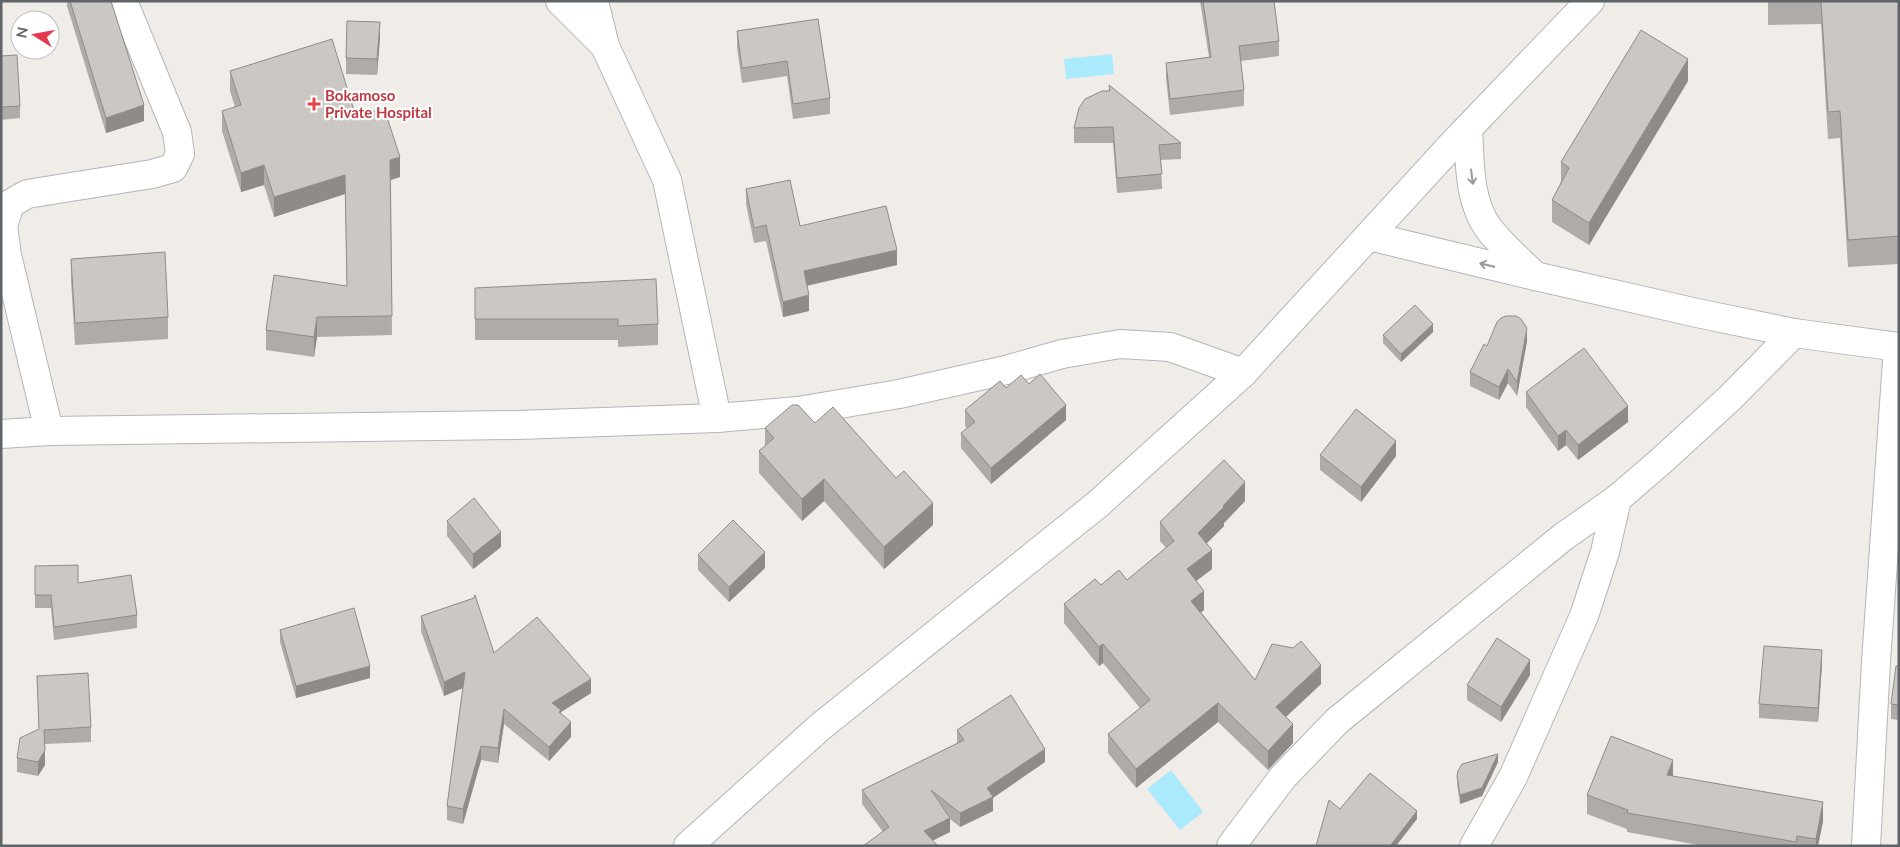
<svg xmlns="http://www.w3.org/2000/svg" width="1900" height="847" font-family="Lato,sans-serif">
<style>
.water{fill:#abeafc}
.lines{fill:none;stroke-linecap:round;stroke-linejoin:round}
.minor-casing{stroke:#b2b6b9;stroke-width:30}
.tertiary-casing{stroke:#b2b6b9;stroke-width:30}
.minor{stroke:#fff;stroke-width:28}
.tertiary{stroke:#fff;stroke-width:28}
.wall{fill:#afaba8}
.shaded-wall{fill:#8e8b88}
.building{fill:#cbc7c3;stroke:#8e8b88}
.oneway{stroke:#969a9c}
.health-dot{fill:#e0444e;stroke:#fff;stroke-width:2}
.labels{text-anchor:middle;dominant-baseline:central;stroke-width:4.5;stroke-linejoin:round;paint-order:stroke}
.health-label{font-size:15px;font-weight:bold;fill:#be3a42;stroke:#fff;text-anchor:start}
</style>
<rect width="100%" height="100%" fill="#f0ece7"/>
<!-- water -->
<g class="water">
<polygon points="1112,54 1114,74 1066,79 1064,59"/>
<polygon points="1171,770 1203,812 1180,830 1147,789"/>
</g>
<g class="lines">
<!-- minor casing -->
<g class="minor-casing">
<g id="minor">
<polyline points="560,1 605,46"/>
<polyline points="594,1 605,46 667,180 717,418"/>
<polyline points="49,431 7,255 3,226 10,204 27,194 152,174 173,168 180,154 177,132 123,1"/>
<polyline points="1,434 49,431 518,425 717,418 798,411 899,394 1006,370 1062,354 1120,344 1170,347 1243,373"/>
<polyline points="1231,846 1283,777 1337,721 1563,537 1617,499 1660,462 1730,398 1794,333"/>
<polyline points="1474,846 1513,777 1584,616 1605,552 1617,499"/>
<polyline points="1866,846 1876,662 1898,347"/>
</g>
</g>
<!-- tertiary casing -->
<g class="tertiary-casing">
<g id="tertiary">
<path d="M1468,128C1470,161 1468,201 1489,229C1502,246 1520,261 1535,276"/>
<polyline points="1369,236 1535,276 1697,313 1794,333 1899,347"/>
<polyline points="688,846 820,727 1098,504 1243,373 1451,146 1590,1"/>
</g>
</g>
<!-- minor -->
<use href="#minor" class="minor"/>
<!-- tertiary -->
<use href="#tertiary" class="tertiary"/>
</g>
<!-- wall -->
<g class="wall">
<polygon points="67,1 111,1 144,121 106,133 67,6"/>
<polygon points="1200,1 1274,1 1279,41 1279,56 1241,61 1244,90 1244,106 1170,115 1166,78 1166,63 1209,57"/>
<polygon points="1768,1 1899,1 1899,264 1848,267 1840,138 1828,139 1821,24 1768,25"/>
<polygon points="818,19 830,98 830,114 793,119 787,76 742,83 737,47 737,31"/>
<polygon points="380,38 377,75 346,74 346,58"/>
<polygon points="1,56 20,106 20,118 1,120"/>
<polygon points="230,71 356,117 400,177 391,180 392,335 317,337 314,357 266,350 266,330 347,286 345,194 274,217 264,185 241,192 222,131 222,111 235,107 230,91"/>
<polygon points="1688,81 1589,245 1552,222 1552,200 1561,182 1561,162"/>
<polygon points="1109,85 1181,143 1181,159 1161,160 1162,189 1117,193 1113,143 1074,143 1074,128 1109,91"/>
<polygon points="746,189 800,226 897,265 807,286 809,311 783,317 766,241 754,243 746,204"/>
<polygon points="71,259 168,317 168,339 75,345 71,281"/>
<polygon points="475,288 658,324 658,345 618,347 618,340 475,340"/>
<polygon points="1433,332 1401,362 1383,343 1383,335"/>
<polygon points="1527,341 1517,396 1508,383 1499,400 1470,386 1470,372 1487,346"/>
<polygon points="1029,384 1066,420 991,484 961,448 961,433 967,428 965,426 965,410 1006,388"/>
<polygon points="1526,392 1628,422 1578,460 1566,445 1558,451 1526,407"/>
<polygon points="815,423 933,525 884,569 824,501 802,521 759,473 759,451 765,446 765,428"/>
<polygon points="1320,455 1396,456 1361,502 1320,470"/>
<polygon points="1245,501 1224,523 1224,526 1207,543 1212,569 1196,581 1204,610 1201,612 1255,680 1321,684 1286,717 1293,743 1268,770 1218,722 1136,788 1108,753 1108,734 1140,708 1103,663 1099,666 1064,623 1064,604 1101,585 1127,580 1166,548 1160,541 1160,522"/>
<polygon points="447,521 501,547 473,569 447,536"/>
<polygon points="698,555 765,568 729,602 698,570"/>
<polygon points="35,566 78,583 137,615 137,628 54,640 51,608 35,608"/>
<polygon points="421,616 494,653 591,693 561,712 561,714 571,737 549,761 504,724 498,763 481,760 463,824 447,820 447,806 463,688 444,696 421,631"/>
<polygon points="280,630 370,678 296,698 280,642"/>
<polygon points="1822,664 1818,722 1759,718 1759,704"/>
<polygon points="1899,666 1899,720 1891,719 1891,704"/>
<polygon points="1530,675 1501,722 1467,700 1467,685"/>
<polygon points="37,676 91,727 91,742 45,744 45,765 38,776 17,772 17,758 39,729"/>
<polygon points="957,730 1045,762 993,797 993,811 960,827 950,819 950,832 933,840 883,832 862,804 862,790 957,744"/>
<polygon points="1498,762 1482,796 1460,804 1457,784 1457,776"/>
<polygon points="1673,776 1823,821 1818,846 1704,846 1627,832 1627,829 1587,814 1587,795"/>
</g>
<!-- shaded-wall -->
<g class="shaded-wall">
<polygon points="380,22 380,38 377,75 377,59"/>
<polygon points="1688,59 1688,81 1589,245 1589,223"/>
<polygon points="144,105 144,121 106,133 106,118"/>
<polygon points="400,157 400,177 390,180 390,160"/>
<polygon points="264,165 264,185 241,192 241,173"/>
<polygon points="345,175 345,194 274,217 274,197"/>
<polygon points="897,250 897,265 804,286 804,271"/>
<polygon points="809,295 809,311 783,317 783,302"/>
<polygon points="317,317 317,337 314,357 314,337"/>
<polygon points="1433,324 1433,332 1401,362 1401,354"/>
<polygon points="1527,328 1527,341 1517,396 1517,382"/>
<polygon points="1508,369 1508,383 1499,400 1499,387"/>
<polygon points="1066,405 1066,420 991,484 991,468"/>
<polygon points="1628,406 1628,422 1578,460 1578,445"/>
<polygon points="1566,430 1566,445 1558,451 1558,436"/>
<polygon points="1396,441 1396,456 1361,502 1361,487"/>
<polygon points="824,479 824,501 802,521 802,499"/>
<polygon points="1245,482 1245,501 1224,523 1224,526 1198,552 1198,533"/>
<polygon points="933,503 933,525 884,569 884,547"/>
<polygon points="501,532 501,547 473,569 473,554"/>
<polygon points="1212,550 1212,569 1187,588 1187,569"/>
<polygon points="765,552 765,568 729,602 729,587"/>
<polygon points="1204,591 1204,610 1191,620 1191,601"/>
<polygon points="1103,644 1103,663 1099,666 1099,647"/>
<polygon points="1822,650 1822,664 1818,722 1818,708"/>
<polygon points="1530,660 1530,675 1501,722 1501,707"/>
<polygon points="1321,665 1321,684 1276,726 1276,707"/>
<polygon points="370,666 370,678 296,698 296,686"/>
<polygon points="465,672 465,687 444,696 444,682"/>
<polygon points="591,679 591,693 561,712 561,724 552,703"/>
<polygon points="1218,703 1218,722 1136,788 1136,769"/>
<polygon points="504,709 504,724 498,763 498,748"/>
<polygon points="571,722 571,737 549,761 549,747"/>
<polygon points="1293,724 1293,743 1268,770 1268,751"/>
<polygon points="481,746 481,760 463,824 463,809"/>
<polygon points="1045,749 1045,762 993,798 993,811 960,827 960,813 987,788"/>
<polygon points="45,750 45,765 38,776 38,762"/>
<polygon points="1498,754 1498,762 1482,796 1460,804 1460,795"/>
<polygon points="1673,760 1673,779 1667,775"/>
<polygon points="1823,802 1823,821 1818,846 1816,846 1816,839"/>
<polygon points="1417,811 1417,819 1396,846 1390,846"/>
<polygon points="950,818 950,832 924,845 924,831"/>
</g>
<!-- building -->
<g class="building">
<polygon points="70,1 111,1 144,105 106,118"/>
<polygon points="1203,1 1274,1 1279,41 1239,46 1244,90 1170,99 1166,63 1211,57"/>
<polygon points="1821,1 1899,1 1899,236 1848,240 1840,111 1828,112"/>
<polygon points="818,19 830,98 793,104 787,61 742,68 737,31"/>
<polygon points="347,21 380,22 377,59 346,58"/>
<polygon points="1641,30 1688,59 1589,223 1552,200 1569,168 1561,162"/>
<polygon points="332,39 356,117 384,108 400,157 390,160 392,316 317,317 314,337 266,330 274,275 347,286 345,175 274,197 264,165 241,173 222,111 241,105 230,71"/>
<polygon points="17,55 20,106 1,107 1,56"/>
<polygon points="1109,85 1181,143 1159,145 1162,174 1117,178 1113,127 1074,128 1079,108 1085,99 1102,91 1110,91"/>
<polygon points="790,180 800,226 886,206 897,250 804,271 809,295 783,302 766,225 754,228 746,189"/>
<polygon points="165,252 168,317 75,323 71,259"/>
<polygon points="656,279 658,324 618,326 618,319 475,319 475,288"/>
<polygon points="1415,305 1433,324 1401,354 1383,335"/>
<polygon points="1506,316 1516,316 1521,319 1527,328 1517,382 1508,369 1499,387 1470,372 1484,344 1487,346 1497,322 1501,318"/>
<polygon points="1584,348 1628,406 1578,445 1566,430 1558,436 1526,392"/>
<polygon points="1040,374 1066,405 991,468 961,433 975,422 965,410 1000,381 1006,388 1021,375 1029,384"/>
<polygon points="792,405 798,405 815,423 833,407 896,478 904,471 933,503 884,547 824,479 802,499 759,451 774,438 765,428"/>
<polygon points="1356,409 1396,441 1361,487 1320,455"/>
<polygon points="1224,460 1245,482 1223,506 1224,507 1198,533 1212,550 1187,569 1204,591 1191,601 1255,680 1272,644 1293,648 1301,641 1321,665 1276,707 1293,724 1268,751 1218,703 1136,769 1108,734 1150,700 1103,644 1099,647 1064,604 1095,579 1101,585 1119,570 1127,580 1174,541 1160,522"/>
<polygon points="474,498 501,532 473,554 447,521"/>
<polygon points="733,520 765,552 729,587 698,555"/>
<polygon points="78,565 78,583 131,575 137,615 54,627 51,595 35,595 35,566"/>
<polygon points="475,595 494,653 537,617 591,679 552,703 561,710 559,712 571,722 549,747 504,709 498,748 481,746 463,809 447,806 465,672 444,682 421,616 474,598"/>
<polygon points="354,608 370,666 296,686 280,630"/>
<polygon points="1497,638 1530,660 1501,707 1467,685"/>
<polygon points="1764,646 1822,650 1818,708 1759,704"/>
<polygon points="1896,666 1899,666 1899,705 1891,704"/>
<polygon points="88,673 91,727 44,730 45,750 38,762 17,758 20,738 39,729 37,676"/>
<polygon points="1011,695 1045,749 987,788 993,797 960,813 931,790 950,818 924,831 938,846 863,846 889,827 862,790 964,740 957,730"/>
<polygon points="1611,736 1673,760 1667,775 1823,802 1816,839 1797,836 1796,842 1627,813 1628,810 1587,795"/>
<polygon points="1498,754 1482,788 1460,795 1457,776 1458,771 1462,764"/>
<polygon points="1370,773 1417,811 1390,846 1316,846 1329,800 1340,809"/>
</g>
<!-- one-way arrows -->
<defs><path id="oneway-shaft" d="M-6 0H5M1.5-3L5.5 0L1.5 3" fill="none" stroke-width="1.6" stroke-linecap="round" stroke-linejoin="round" transform="scale(1.25)"/></defs>
<g class="oneway">
<use href="#oneway-shaft" transform="translate(1472 177) rotate(83)"/>
<use href="#oneway-shaft" transform="translate(1487 265) rotate(-166)"/>
</g>
<!-- markers -->
<path class="health-dot" d="M311.5 96.5h5v5h5v5h-5v5h-5v-5h-5v-5h5z"/>
<g class="labels">
<!-- health labels -->
<g class="health-label">
<text x="325" y="95">Bokamoso<tspan x="325" dy="17">Private Hospital</tspan></text>
</g>
</g>
<!-- border -->
<rect width="1900" height="847" fill="none" stroke="#5e6467" stroke-width="5"/>
<!-- north arrow -->
<g transform="translate(35 35) rotate(281)"><circle r="24" fill="#ffffff" stroke="#bfc1c2"/>
<path d="M0-4L9 19L0 12L-9 19Z" fill="#e4394f"/>
<text y="-8" font-size="14" font-weight="bold" text-anchor="middle" fill="#5e6467">N</text>
</g>
</svg>
